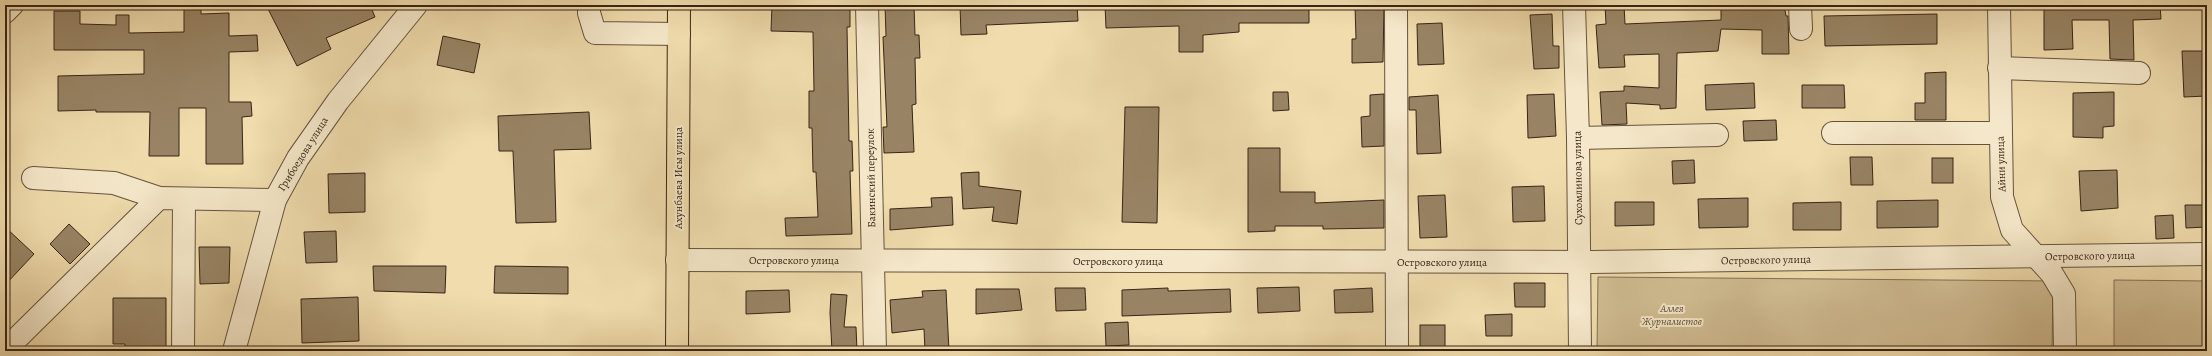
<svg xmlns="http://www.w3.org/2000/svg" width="2212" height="356" font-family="Alegreya,serif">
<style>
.green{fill:#d1bd93;stroke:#847154}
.building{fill:#988465;stroke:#382516}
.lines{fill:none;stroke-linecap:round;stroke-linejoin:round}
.minor-casing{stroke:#66533c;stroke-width:24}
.major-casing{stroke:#382516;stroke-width:24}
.minor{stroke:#f5e8ca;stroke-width:22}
.major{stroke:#f0dcad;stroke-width:22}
.labels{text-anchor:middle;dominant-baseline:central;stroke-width:4;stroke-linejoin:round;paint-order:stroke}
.street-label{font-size:11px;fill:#382516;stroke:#f5e8ca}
.park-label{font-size:11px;font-style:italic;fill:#5e4b35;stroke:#f5e8ca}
</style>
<rect width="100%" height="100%" fill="#f0dcad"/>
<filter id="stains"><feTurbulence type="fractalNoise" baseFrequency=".005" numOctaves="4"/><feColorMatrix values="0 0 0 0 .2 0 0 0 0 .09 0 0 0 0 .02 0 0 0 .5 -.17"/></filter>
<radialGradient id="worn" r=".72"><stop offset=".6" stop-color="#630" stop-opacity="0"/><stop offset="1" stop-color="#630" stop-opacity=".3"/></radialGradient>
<!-- green -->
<g class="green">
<polygon points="1598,277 2053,281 2052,351 1597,351"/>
<polygon points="2114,280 2207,281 2207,351 2114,351"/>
</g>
<!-- building -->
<g class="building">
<polygon points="184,5 201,5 201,14 229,13 229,36 257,35 258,51 229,52 229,102 251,102 252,116 242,117 243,164 206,164 206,108 179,108 179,156 149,156 150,112 96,112 96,110 58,111 58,76 144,74 144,50 54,50 54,11 80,11 80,24 116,25 116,15 129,15 129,33 184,32"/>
<polygon points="266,5 370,5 375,17 326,38 331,49 297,66"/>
<polygon points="772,5 850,5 850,27 847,27 849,141 852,141 853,171 850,171 852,234 786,236 785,218 818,217 816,172 813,172 812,128 809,128 809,91 814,91 813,32 771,31"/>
<polygon points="885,5 914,5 915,35 919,35 920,58 915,58 916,104 912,105 914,152 884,153 883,127 887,127 883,37 886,36"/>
<polygon points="960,5 1077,5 1078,21 986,25 987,34 961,35"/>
<polygon points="1105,5 1309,5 1309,23 1239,23 1239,32 1203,35 1203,52 1179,52 1179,26 1106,28"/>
<polygon points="1355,5 1384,5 1383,62 1352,63 1352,39 1356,39"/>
<polygon points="1605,5 1624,5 1625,24 1721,20 1721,5 1784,5 1786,16 1788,16 1789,54 1762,54 1762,30 1721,29 1718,51 1677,53 1676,108 1660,109 1660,105 1626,103 1627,124 1602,125 1600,92 1624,91 1624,86 1659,88 1659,54 1624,55 1625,67 1599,68 1596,25 1606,24"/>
<polygon points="2044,5 2160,5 2161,19 2133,20 2134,60 2110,59 2109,20 2072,20 2073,49 2044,50"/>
<polygon points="1552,14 1553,46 1559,46 1559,68 1534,69 1530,15"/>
<polygon points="1937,14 1937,44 1825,46 1824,16"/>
<polygon points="1442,23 1444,64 1418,65 1417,24"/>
<polygon points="443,36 480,44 474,73 437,65"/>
<polygon points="2182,51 2207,51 2207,96 2184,97"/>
<polygon points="1946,72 1946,120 1915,120 1915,103 1925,103 1925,73"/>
<polygon points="1754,83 1755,108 1706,110 1705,85"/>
<polygon points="1802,85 1844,85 1845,108 1802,108"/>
<polygon points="1273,92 1288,92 1289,110 1273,111"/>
<polygon points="2114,92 2114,126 2103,127 2103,138 2073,137 2073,93"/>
<polygon points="1384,94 1384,146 1362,147 1361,117 1370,116 1370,95"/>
<polygon points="1554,94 1556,136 1528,138 1527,95"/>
<polygon points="1438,95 1441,153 1417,154 1416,110 1409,110 1409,97"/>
<polygon points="1125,107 1159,107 1157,223 1122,222"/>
<polygon points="589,112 591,149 554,150 556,222 516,223 513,151 499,151 498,116"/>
<polygon points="1776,120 1777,140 1744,141 1743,121"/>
<polygon points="1248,148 1280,148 1280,192 1315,192 1315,203 1384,200 1384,228 1323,229 1323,226 1275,226 1275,231 1248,232"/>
<polygon points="1850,157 1872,157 1873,185 1851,185"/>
<rect x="1932" y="158" width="21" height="25"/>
<polygon points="1694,160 1695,183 1673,184 1672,161"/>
<polygon points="2117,170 2118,208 2081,211 2079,171"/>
<polygon points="979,172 979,186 1021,191 1017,224 992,221 994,207 963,209 961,173"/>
<polygon points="365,173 365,212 329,213 328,174"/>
<polygon points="1544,186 1545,221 1513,222 1512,187"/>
<polygon points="1445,195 1447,237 1420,238 1418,196"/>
<polygon points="952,197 953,225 890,230 890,209 932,207 931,198"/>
<polygon points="1748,198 1748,227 1699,228 1698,199"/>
<polygon points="1938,200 1938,227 1877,228 1877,201"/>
<polygon points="1615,202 1654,202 1654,225 1615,226"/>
<polygon points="1841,202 1841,230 1793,230 1793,203"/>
<polygon points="2185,205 2207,205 2207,227 2186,228"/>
<polygon points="2173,215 2174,238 2156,239 2155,216"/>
<polygon points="69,224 90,244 70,264 50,244"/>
<polygon points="5,227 34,254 5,285"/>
<polygon points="336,231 337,262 306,263 304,232"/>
<polygon points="199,247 230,247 229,283 200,284"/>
<polygon points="373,266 446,266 445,293 374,291"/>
<polygon points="495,266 568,267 568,294 494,293"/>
<polygon points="1514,283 1545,283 1545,307 1515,307"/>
<polygon points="1299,287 1300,311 1258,313 1257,288"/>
<polygon points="1055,288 1085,288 1086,310 1056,311"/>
<polygon points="1168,288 1168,291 1230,289 1231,312 1122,316 1122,290"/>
<polygon points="1372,288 1373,312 1335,313 1334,290"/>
<polygon points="976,289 1019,289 1022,310 976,314"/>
<polygon points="789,290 790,312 746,314 746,291"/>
<polygon points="946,290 949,351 925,351 924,329 892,333 890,300 923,297 922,291"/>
<polygon points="831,294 847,295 844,327 856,327 857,351 832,351 830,313"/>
<polygon points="358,297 359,341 302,343 301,299"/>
<polygon points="113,298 166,298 166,351 125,351 125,344 113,344"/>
<polygon points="1512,314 1512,336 1486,336 1485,315"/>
<polygon points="1128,322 1129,345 1106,346 1105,323"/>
<rect x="1420" y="325" width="25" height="26"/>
</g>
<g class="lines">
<!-- minor casing -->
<g class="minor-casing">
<g id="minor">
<polyline points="589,5 589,13 595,33 679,34"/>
<polyline points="867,5 875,351"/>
<polyline points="1396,5 1397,351"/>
<polyline points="1574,5 1578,138 1580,351"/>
<polyline points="1800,5 1801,29"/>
<polyline points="1999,5 2002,197 2012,230 2052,274 2064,294 2065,351"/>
<polyline points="5,12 12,5"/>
<polyline points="1999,68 2139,73"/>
<polyline points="1833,133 2000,133"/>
<polyline points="1578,138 1717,135"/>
<polyline points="33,178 114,183 159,198"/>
<polyline points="677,260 1591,262 2207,254"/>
<polyline points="5,350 159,198 275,200"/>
<polyline points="183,351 184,199"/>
<polyline points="234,351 275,200 298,158 338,101 416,5"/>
</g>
</g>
<!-- major casing -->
<g class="major-casing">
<polyline id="major" points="677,351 679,5"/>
</g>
<!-- minor -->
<use href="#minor" class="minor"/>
<!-- major -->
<use href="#major" class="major"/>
</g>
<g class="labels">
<!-- street labels -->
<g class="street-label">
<text transform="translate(303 154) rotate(-58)">Грибоедова улица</text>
<text transform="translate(2001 164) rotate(-92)">Айни улица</text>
<text transform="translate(678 178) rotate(-90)">Ахунбаева Исы улица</text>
<text transform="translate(871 178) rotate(-91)">Бакинский переулок</text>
<text transform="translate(1578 178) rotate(-91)">Сухомлинова улица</text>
<text transform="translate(2090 256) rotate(-1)">Островского улица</text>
<text x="794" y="260">Островского улица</text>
<text transform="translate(1766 260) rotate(-1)">Островского улица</text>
<text x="1118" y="261">Островского улица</text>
<text x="1442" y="262">Островского улица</text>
</g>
<!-- park labels -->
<g class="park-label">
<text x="1672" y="308">Аллея<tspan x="1672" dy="13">Журналистов</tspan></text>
</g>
</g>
<!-- margin -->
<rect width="2212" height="356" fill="none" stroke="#f0dcad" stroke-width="20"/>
<rect x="6" y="6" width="2200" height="344" fill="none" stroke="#382516" stroke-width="2"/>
<rect x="10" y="10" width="2192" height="336" fill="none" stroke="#382516"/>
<rect width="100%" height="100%" filter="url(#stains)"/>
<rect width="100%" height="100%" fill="url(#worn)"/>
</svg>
